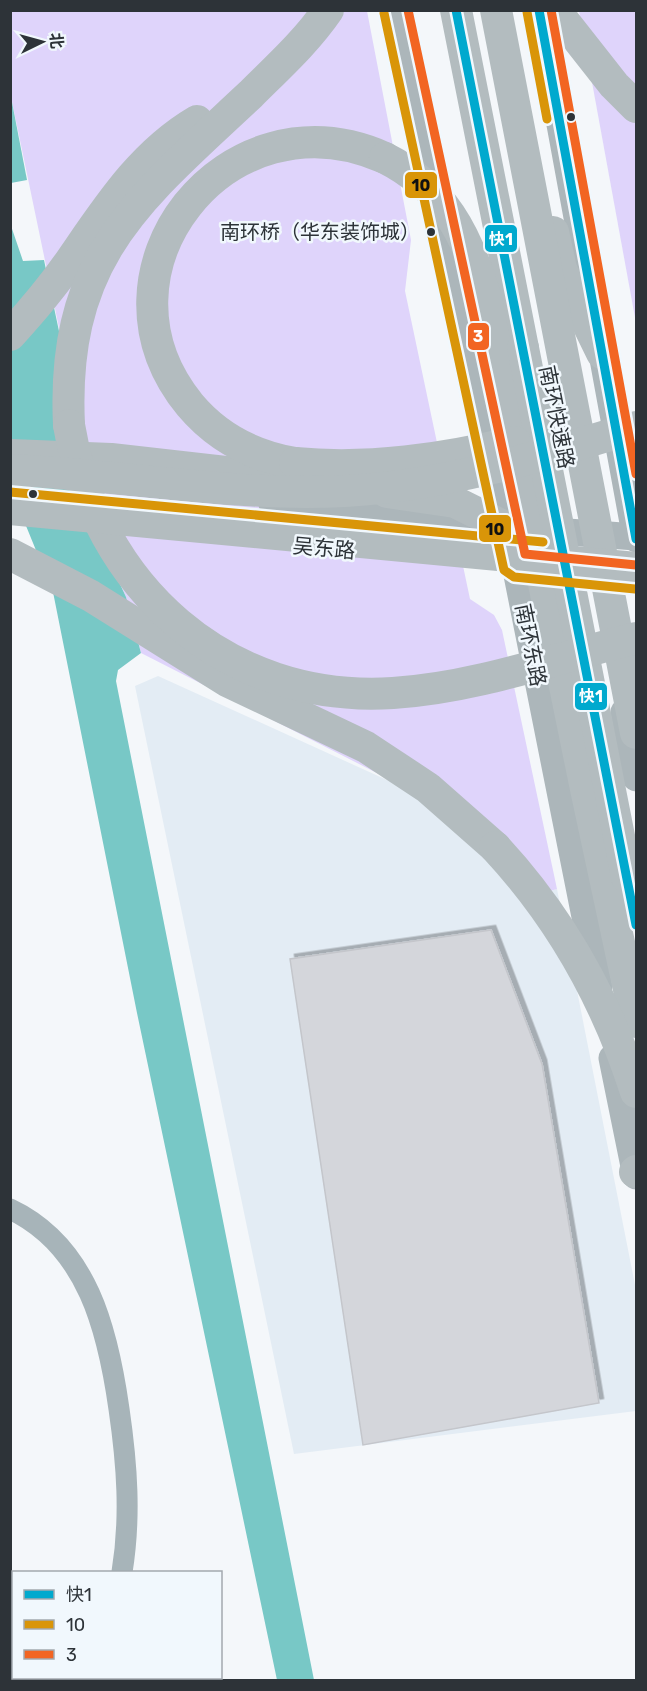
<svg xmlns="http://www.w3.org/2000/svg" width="647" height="1691" font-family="Rubik,'Noto Sans SC',sans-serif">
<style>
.built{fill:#e3ecf4}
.green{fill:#dfd4fb}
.water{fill:#78c8c6}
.building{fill:#d4d6db;stroke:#c4c6cb;stroke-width:1.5;filter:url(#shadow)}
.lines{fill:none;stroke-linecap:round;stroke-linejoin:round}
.minor{stroke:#a7b4b9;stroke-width:21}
.major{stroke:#acb6ba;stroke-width:27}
.highway{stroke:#b3bcbf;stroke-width:32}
.highway-bridge{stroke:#b3bcbf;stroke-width:32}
.bus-1-casing{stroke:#f1f8fd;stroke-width:14}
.bus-2-casing{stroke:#f1f8fd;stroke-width:14}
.bus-3-casing{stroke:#f1f8fd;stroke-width:14}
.bus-1{stroke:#00a9ce;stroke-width:9}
.bus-2{stroke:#d99508;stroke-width:9}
.bus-3{stroke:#f26522;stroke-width:9}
.bus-dot{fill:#2d3338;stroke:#f1f8fd;stroke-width:2}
.labels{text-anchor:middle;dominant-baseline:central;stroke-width:5;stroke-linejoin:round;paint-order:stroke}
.bus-label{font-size:20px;fill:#2d3338;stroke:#f1f8fd;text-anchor:end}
.street-label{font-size:21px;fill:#2d3338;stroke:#f1f8fd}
.line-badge{stroke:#f1f8fd;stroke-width:2}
.badge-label{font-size:16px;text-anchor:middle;font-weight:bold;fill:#fff}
.pale-badge-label{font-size:16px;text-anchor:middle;font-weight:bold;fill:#111}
</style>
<defs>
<filter id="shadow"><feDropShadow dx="4.5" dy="-4.5" stdDeviation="0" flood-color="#0004"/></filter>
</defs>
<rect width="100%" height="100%" fill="#f4f7fa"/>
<!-- built -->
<polygon class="built" points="158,676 420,795 526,898 557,889 636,1290 636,1411 294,1454 135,686"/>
<!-- green -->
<g class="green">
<polygon points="10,11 367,11 411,240 405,291 470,599 494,615 502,630 557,889 526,898 420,795 141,653 126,597 106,554 11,97"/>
<polygon points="579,11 636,11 636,323"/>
</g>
<!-- water -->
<g class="water">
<polygon points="11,97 27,180 11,183 10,183"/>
<polygon points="10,223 23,261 44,260 106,554 126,597 141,653 118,670 116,681 314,1680 277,1680 137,1013 53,592 11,489"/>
</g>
<!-- building -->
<polygon class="building" points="491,930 542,1064 599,1403 363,1445 290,959"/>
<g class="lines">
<!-- minor -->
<g class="minor">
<path d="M10,1209C88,1246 108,1331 119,1409C127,1464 131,1517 122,1572"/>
<polyline points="10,1667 14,1666"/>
</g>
<!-- major -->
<g class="major">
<polyline points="396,10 515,565 599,987"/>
<polyline points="539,10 636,539"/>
<polyline points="272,504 496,526"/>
<polyline points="540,530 636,537"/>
<polyline points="624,712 636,778"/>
<polyline points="612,1058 636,1176"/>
</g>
<!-- highway -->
<g class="highway">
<polyline points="456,10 523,348"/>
<polyline points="555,10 614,85 636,107"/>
<polyline points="553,232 561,269 602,353"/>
<path d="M10,335C32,311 53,286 71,260C107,208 141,154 197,121"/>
<path d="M69,425C61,256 139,199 251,94C278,67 306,42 328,10"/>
<polyline points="11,455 111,459 287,479"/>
<path d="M295,463C253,456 217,437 190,405C81,272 227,87 385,158"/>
<polyline points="387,492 455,502 505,527"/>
<polyline points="10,554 91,596 227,681 366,747 428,788 495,847"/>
<polyline points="635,1172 636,1171"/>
</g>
<!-- highway-bridge -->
<g class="highway-bridge">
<polyline points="496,10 636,733"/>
<path d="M385,158C443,187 467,235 485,295L586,789L636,1022"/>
<polyline points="523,348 627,877"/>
<path d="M69,425C95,586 226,704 393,693C475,688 557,658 636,638"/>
<path d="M295,463C369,470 443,459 515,442"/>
<path d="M10,470C122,475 233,497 345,491C446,486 541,456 636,427"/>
<polyline points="10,509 636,568"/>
<path d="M495,847C560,917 607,1001 636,1092"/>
</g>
<!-- bus-1 casing -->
<g class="bus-1-casing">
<g id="bus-1">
<polyline points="456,10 636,925"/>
<polyline points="539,10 636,539"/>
</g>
</g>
<!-- bus-2 casing -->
<g class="bus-2-casing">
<g id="bus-2">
<polyline points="527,12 547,119"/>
<polyline points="384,13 504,570 514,577 635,589"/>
<polyline points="10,492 543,542"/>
</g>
</g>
<!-- bus-3 casing -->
<g class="bus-3-casing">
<g id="bus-3">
<polyline points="408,10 525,554 636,565"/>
<polyline points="551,10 636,474"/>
</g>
</g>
<!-- bus-1 -->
<use href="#bus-1" class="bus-1"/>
<!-- bus-2 -->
<use href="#bus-2" class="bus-2"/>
<!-- bus-3 -->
<use href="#bus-3" class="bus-3"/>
</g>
<!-- markers -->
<g class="bus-dot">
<circle cx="571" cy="117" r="5"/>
<circle cx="431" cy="232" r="5"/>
<circle cx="33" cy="494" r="5"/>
</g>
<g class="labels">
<!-- bus labels -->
<g class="bus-label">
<text x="420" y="232">南环桥（华东装饰城）</text>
</g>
<!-- street labels -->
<g class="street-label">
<text transform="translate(557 417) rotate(79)">南环快速路</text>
<text transform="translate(324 548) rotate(5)">吴东路</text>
<text transform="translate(531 645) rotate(79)">南环东路</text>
</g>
</g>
<g class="line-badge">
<rect x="404" y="171" width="34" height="28" rx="6" fill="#d99508"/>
<rect x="484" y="224" width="34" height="29" rx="6" fill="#00a9ce"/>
<rect x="467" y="322" width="23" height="29" rx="6" fill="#f26522"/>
<rect x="478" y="514" width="34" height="29" rx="6" fill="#d99508"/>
<rect x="574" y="682" width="34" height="29" rx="6" fill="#00a9ce"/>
</g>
<g class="badge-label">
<text x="501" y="245">快1</text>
<text x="478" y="342">3</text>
<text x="591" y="702">快1</text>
</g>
<g class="pale-badge-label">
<text x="421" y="191">10</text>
<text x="495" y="535">10</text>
</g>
<!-- border -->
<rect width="647" height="1691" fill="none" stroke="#2d3338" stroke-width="24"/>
<!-- legend -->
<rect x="12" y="1571" width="210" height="108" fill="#f1f8fd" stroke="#a3a9ae" stroke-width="1.5"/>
<rect x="24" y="1590" width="30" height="9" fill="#00a9ce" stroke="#a3a9ae" stroke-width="1.5"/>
<text x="66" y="1601" font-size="18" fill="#2d3338">快1</text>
<rect x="24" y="1620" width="30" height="9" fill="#d99508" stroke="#a3a9ae" stroke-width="1.5"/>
<text x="66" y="1631" font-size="18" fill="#2d3338">10</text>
<rect x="24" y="1650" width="30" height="9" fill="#f26522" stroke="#a3a9ae" stroke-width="1.5"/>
<text x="66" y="1661" font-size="18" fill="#2d3338">3</text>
<!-- north arrow -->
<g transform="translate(42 42) rotate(85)" stroke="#f1f8fd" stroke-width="4.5" paint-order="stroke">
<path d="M0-4.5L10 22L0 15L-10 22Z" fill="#2d3338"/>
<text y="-9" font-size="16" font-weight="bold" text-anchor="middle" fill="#2d3338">北</text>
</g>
</svg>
